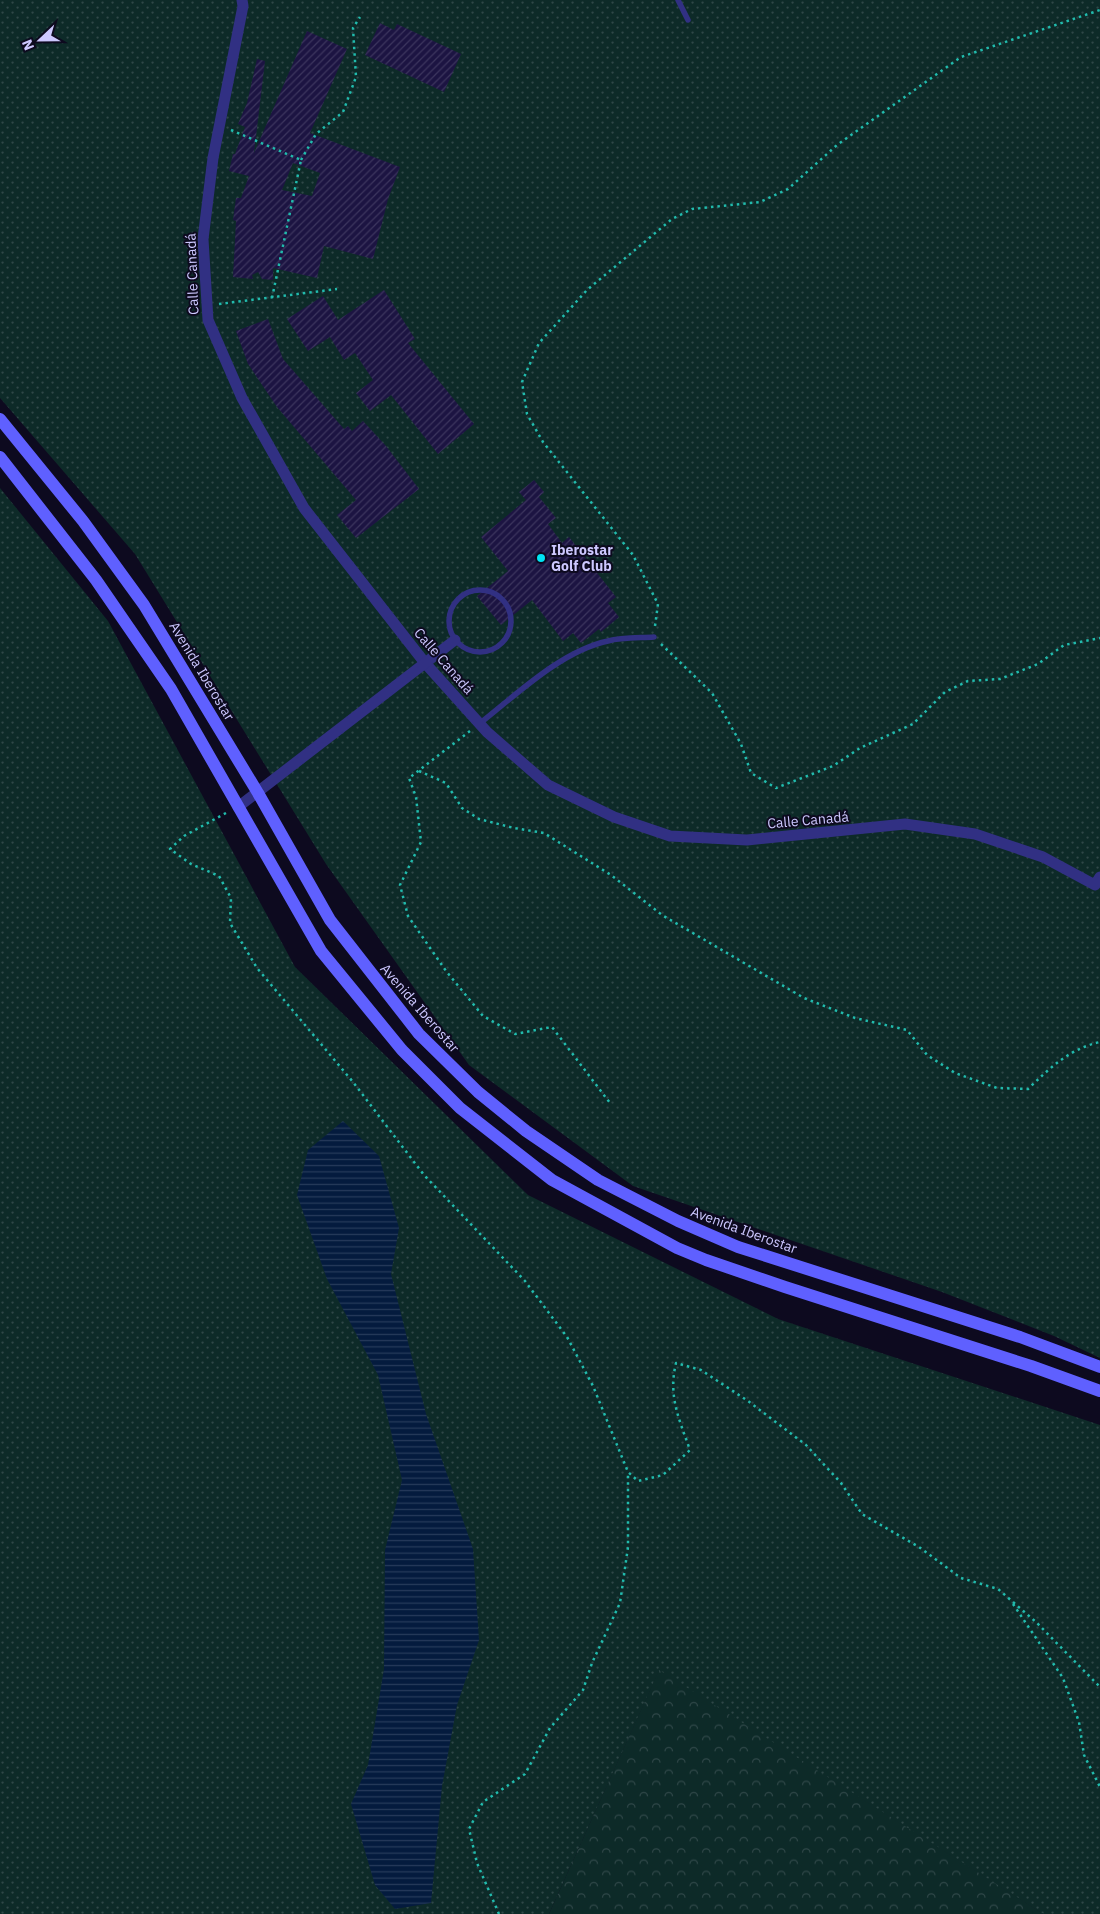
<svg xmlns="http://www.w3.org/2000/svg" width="1100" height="1914" font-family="'IBM Plex Sans',sans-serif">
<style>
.grass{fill:url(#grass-dots)}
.forest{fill:url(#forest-crowns)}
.water{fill:url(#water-rules)}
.building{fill:url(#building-hatch);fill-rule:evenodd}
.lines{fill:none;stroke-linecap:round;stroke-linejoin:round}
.path{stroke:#21bbad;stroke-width:2.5;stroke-dasharray:2.5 4;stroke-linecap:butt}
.lane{stroke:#313083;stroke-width:5.5}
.street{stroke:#313083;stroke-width:11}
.secondary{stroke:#5f60ff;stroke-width:12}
.poi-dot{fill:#00e3f3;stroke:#0d0a1f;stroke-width:2}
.labels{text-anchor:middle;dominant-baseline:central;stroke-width:4;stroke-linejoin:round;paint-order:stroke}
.street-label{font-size:14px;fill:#cdc8ff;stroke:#0d0a1f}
.poi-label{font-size:14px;font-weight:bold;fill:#cdc8ff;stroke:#0d0a1f;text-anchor:start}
</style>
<defs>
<pattern id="grass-dots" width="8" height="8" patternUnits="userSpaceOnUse" patternTransform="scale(1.25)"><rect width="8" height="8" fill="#0d2a28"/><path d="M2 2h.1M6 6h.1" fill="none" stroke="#2f4748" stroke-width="1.8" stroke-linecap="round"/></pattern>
<pattern id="forest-crowns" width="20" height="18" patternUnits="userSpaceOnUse" patternTransform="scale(1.25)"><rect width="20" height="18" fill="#0d2a28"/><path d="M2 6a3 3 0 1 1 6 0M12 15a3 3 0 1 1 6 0" fill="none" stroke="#2f4748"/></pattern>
<pattern id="water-rules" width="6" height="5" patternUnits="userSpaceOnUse" patternTransform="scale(1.25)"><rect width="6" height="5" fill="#041b3e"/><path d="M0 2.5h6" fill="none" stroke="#273b5b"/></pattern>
<pattern id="building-hatch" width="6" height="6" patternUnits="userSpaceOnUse" patternTransform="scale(1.25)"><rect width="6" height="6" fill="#1c1442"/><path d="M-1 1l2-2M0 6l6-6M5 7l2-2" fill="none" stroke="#3c355e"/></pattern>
</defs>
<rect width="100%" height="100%" fill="#0d0a1f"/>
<!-- grass -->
<g class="grass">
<polygon points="0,0 1100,0 1100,1358 1054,1336 942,1292 633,1186 469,1065 326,864 135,554 0,398"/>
<polygon points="0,488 108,621 295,967 528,1195 778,1319 1100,1425 1100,1914 1043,1914 659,1671 549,1914 0,1914"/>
</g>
<!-- forest -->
<polygon class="forest" points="659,1670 1042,1913 1043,1914 549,1914"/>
<!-- water -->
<polygon class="water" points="343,1121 379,1156 399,1228 391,1274 426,1414 473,1549 479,1640 457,1705 442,1786 431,1903 395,1909 375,1885 351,1804 368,1765 384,1669 385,1550 402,1480 378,1375 327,1279 297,1195 308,1150"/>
<!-- building -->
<g class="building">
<polygon points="380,23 394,30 397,24 461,54 444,92 365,55"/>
<path d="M307,31L347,49L310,133L400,167L388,199L373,259L324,246L317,278L273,268V280L262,279L258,272L252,275L253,279L233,277L236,221L233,220L236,198H241L249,176L229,171L233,154H235L245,127L238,124L247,103L257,59L265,61L254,153ZM293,163L320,173L312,196L282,190Z"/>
<polygon points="384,290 415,339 408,343 474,424 438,454 391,395 370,411 356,393 373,380 355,353 344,360 330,337 308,351 287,319 323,296 338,320"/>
<polygon points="268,319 283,359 344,429 348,426 352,431 363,421 386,446 419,489 356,538 337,515 356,500 277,407 248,364 236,331"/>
<polygon points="534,480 544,492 539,497 556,518 548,524 562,543 569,537 616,597 608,603 619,617 601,632 599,629 581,643 573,633 563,641 532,600 501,625 477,596 508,571 481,537 526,500 519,492"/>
</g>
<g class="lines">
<!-- path -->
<g class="path">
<polyline points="231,130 301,160 272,298"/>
<polyline points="301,160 316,134 343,112 356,77 353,28 360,17"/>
<polyline points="219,304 337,289"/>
<polyline points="655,626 658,604 633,555 543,442 527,414 522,382 539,343 587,290 672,219 692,209 760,202 788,189 837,145 961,57 1100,10"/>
<polyline points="661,644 712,693 741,744 751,773 776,788 833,766 860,748 913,724 945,692 968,681 1000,679 1038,664 1064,645 1100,638"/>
<polyline points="470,731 409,778 416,797 421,842 400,885 408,916 446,971 483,1016 515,1034 552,1027 610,1103"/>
<path d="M419,771L446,783L462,808L479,819L514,828L544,833L611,875L662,915L804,998L855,1018L907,1030L927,1055L955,1073L997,1088L1028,1089C1050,1068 1069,1049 1100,1042"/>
<path d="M226,813L184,836L170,849L191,864L219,876L231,898L230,923L257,968L353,1082L424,1175L525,1281L567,1337L593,1386L628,1472L638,1481L663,1475L690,1450C679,1419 668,1396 676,1363L701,1370L748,1401L806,1445L841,1483L862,1514L919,1547L961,1578L998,1589L1036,1622L1100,1687"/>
<polyline points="1013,1604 1063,1678 1079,1722 1084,1755 1100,1787"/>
<polyline points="499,1914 477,1863 469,1829 483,1802 525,1774 550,1728 583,1690 592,1663 620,1603 628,1547 628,1472"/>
</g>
<!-- lane -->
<g class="lane">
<polyline points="678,0 688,20"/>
<circle cx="480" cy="621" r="31"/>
<path d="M479,724C516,695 561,651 608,641C622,637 639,638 654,637"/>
</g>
<!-- street -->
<g class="street">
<polyline points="242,0 243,6 213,158 203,239 208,320 242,398 304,508 425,663 487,732 548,785 614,817 670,836 747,840 905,824 975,834 1043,857 1095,885 1100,877"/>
<polyline points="238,807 455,640"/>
</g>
<!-- secondary -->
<g class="secondary">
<polyline points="0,419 83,521 144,605 258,793 330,920 419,1034 478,1092 526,1131 598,1180 678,1221 738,1247 1020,1337 1100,1367"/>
<polyline points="0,457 96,580 171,689 321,951 402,1050 460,1108 552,1180 677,1248 706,1260 785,1287 1031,1366 1100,1391"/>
</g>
</g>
<!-- markers -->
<circle class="poi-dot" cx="541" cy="558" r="5"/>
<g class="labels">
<!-- street labels -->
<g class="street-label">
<text transform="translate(192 274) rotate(-92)">Calle Canadá</text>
<text transform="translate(444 661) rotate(49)">Calle Canadá</text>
<text transform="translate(202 671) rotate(59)">Avenida Iberostar</text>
<text transform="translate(808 820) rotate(-5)">Calle Canadá</text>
<text transform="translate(420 1008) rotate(49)">Avenida Iberostar</text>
<text transform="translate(744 1230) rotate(20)">Avenida Iberostar</text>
</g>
<!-- poi labels -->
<g class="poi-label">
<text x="551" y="550">Iberostar<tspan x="551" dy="16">Golf Club</tspan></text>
</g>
</g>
<!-- north arrow -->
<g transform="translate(40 40) rotate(248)" stroke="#0d0a1f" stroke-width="4" paint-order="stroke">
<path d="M0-4L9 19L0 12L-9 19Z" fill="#cdc8ff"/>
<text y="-8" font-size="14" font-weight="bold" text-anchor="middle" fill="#cdc8ff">N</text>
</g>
</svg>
